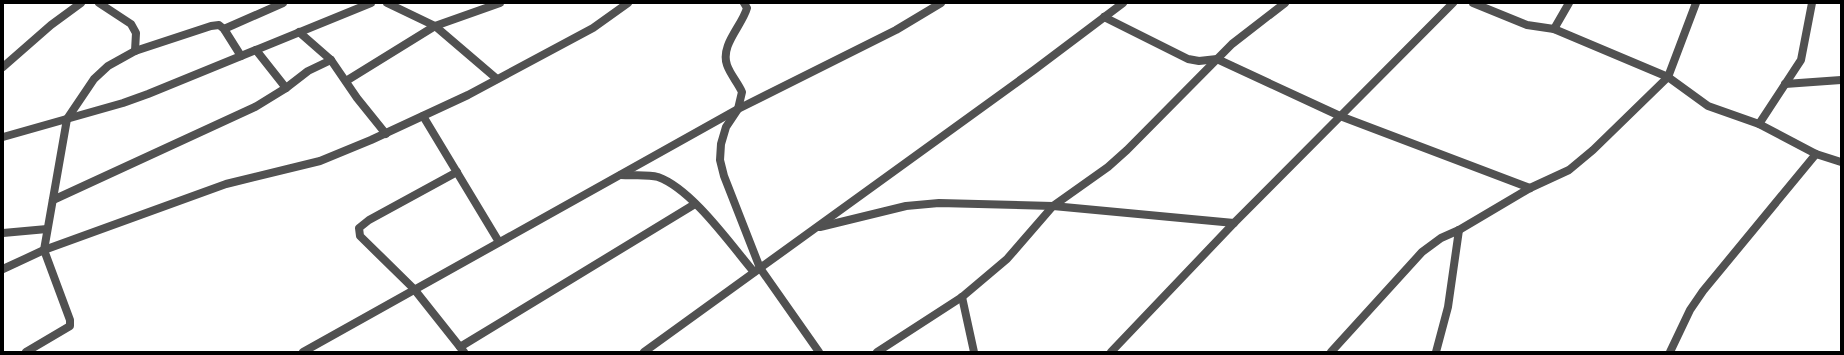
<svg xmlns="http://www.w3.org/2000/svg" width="1844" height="355" font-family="'Archivo Narrow',sans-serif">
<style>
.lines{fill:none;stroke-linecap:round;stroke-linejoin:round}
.street{stroke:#515151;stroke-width:8}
</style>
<rect width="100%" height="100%" fill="#fff"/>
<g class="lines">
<!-- street -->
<g class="street">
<polyline points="99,3 131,24 136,33 135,51"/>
<polyline points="387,3 435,26 497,79"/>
<path d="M744,3L747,8C742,26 720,45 727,65C730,74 738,83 742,92L738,109L726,127L721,144L720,160L724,176L760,268L819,352"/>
<polyline points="1473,3 1527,25 1554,29 1668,77 1708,106 1759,124 1816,154 1841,162"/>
<polyline points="1104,17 1188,59 1199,61 1217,59 1340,116 1530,188"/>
<polyline points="224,29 283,3"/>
<polyline points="1554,29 1569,3"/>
<polyline points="299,32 331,60 357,98 386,134"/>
<polyline points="256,50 286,88"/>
<polyline points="3,67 51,25 81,3"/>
<polyline points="346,81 435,26 500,3"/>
<polyline points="1785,84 1841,80"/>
<polyline points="423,116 499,242"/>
<polyline points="1759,124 1801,60 1812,3"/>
<polyline points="3,137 123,103 148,94 371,3"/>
<polyline points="457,172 369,220 359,228 360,236 414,289 464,352"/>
<path d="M621,175C633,176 647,174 658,177C692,189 731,245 754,272"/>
<polyline points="53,200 255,107 286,88 308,71 331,60"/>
<polyline points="820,227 906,206 939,203 1053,206 1234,223"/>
<polyline points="3,233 47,229"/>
<polyline points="3,269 44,250 226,184 320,161 371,140 468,95 593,28 628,3"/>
<polyline points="962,297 974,352"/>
<polyline points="460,347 695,204"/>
<polyline points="26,352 70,326 70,320 44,250 67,119 94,79 108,66 135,51 211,26 219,25 224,29 241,56"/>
<polyline points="303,352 738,109 896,30 941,3"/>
<polyline points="644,352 1034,70 1123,3"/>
<polyline points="877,352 962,297 1007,259 1053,206 1108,167 1127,150 1232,44 1285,3"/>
<polyline points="1111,352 1234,223 1453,3"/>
<polyline points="1331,352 1422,252 1441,238 1459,230 1530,188 1569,170 1593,150 1668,77 1696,3"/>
<polyline points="1436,352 1448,307 1459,230"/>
<polyline points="1670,352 1690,310 1703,291 1816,154"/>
</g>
</g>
<!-- border -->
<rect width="1844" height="355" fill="none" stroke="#000000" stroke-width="8"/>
</svg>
